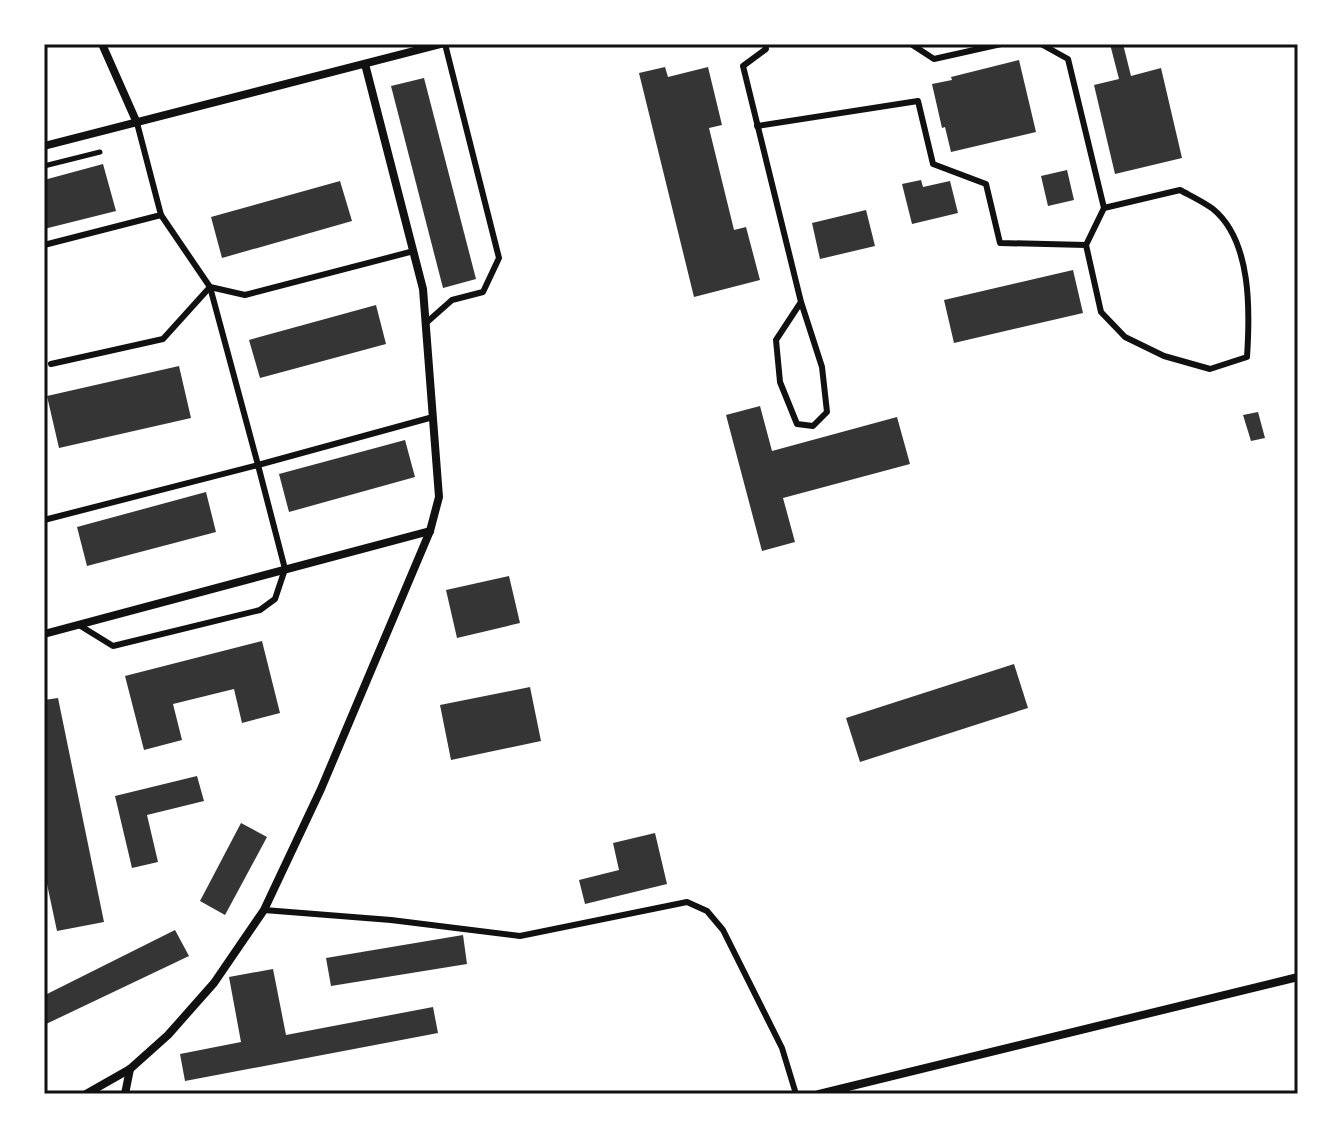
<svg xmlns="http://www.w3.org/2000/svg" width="1342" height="1138" font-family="'Nunito Sans',sans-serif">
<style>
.building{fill:#353535}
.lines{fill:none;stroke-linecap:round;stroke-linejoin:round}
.path{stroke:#111;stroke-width:5}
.service{stroke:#111;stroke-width:6}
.minor{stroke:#111;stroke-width:8}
.neatline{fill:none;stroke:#111;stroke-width:3}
</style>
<rect width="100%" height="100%" fill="#fff"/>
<!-- building -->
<g class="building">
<polygon points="1110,44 1123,44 1131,76 1161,68 1182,158 1115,174 1094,85 1119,79"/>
<polygon points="1019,60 1036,132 951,152 945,127 942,128 932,84 952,80 951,77"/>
<polygon points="665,67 668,77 708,67 722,125 709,128 734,230 746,227 760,280 694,297 639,73"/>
<polygon points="424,78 476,279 443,288 391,86"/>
<polygon points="103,164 116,211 44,229 44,180"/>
<polygon points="1067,170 1074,200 1048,206 1041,176"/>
<polygon points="921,180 923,187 950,181 958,213 912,224 902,184"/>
<polygon points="340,181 352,221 222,258 211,217"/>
<polygon points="866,210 875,246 820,259 812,223"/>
<polygon points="1073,270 1083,313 954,343 944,300"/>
<polygon points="376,305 386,344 260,378 249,340"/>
<polygon points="179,366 191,418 59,448 47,396"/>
<polygon points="760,406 772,451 897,417 910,464 783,498 795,542 762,551 726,415"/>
<polygon points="1258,412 1265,438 1251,441 1243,415"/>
<polygon points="405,440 415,477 289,512 279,474"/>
<polygon points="206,492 216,532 87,566 77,527"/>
<polygon points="509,576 520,623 457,638 446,590"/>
<polygon points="262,641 280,713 242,723 234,689 173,704 182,740 144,750 125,676"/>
<polygon points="1014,664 1028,708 860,762 846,718"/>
<polygon points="530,687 541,741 451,760 440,705"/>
<polygon points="58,698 104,922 57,931 44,870 44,700"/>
<polygon points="197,776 204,801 147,815 158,862 132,868 115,796"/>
<polygon points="241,823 267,837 225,915 200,901"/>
<polygon points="655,833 667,884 585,904 579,880 619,870 613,843"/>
<polygon points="175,930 189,956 44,1025 44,993 47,994"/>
<polygon points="463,935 467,964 331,986 326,958"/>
<polygon points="273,969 286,1035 433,1007 438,1033 185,1081 180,1054 241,1042 229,977"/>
</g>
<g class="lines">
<!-- path -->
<polyline class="path" points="44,166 100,152"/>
<!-- service -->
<g class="service">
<polyline points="765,44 766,49 743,66 801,302 822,367 827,412 813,426 797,424 780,382 776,340 801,302"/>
<polyline points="911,44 934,59 1001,44"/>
<path d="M1041,44L1068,59L1104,208L1086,245L1101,312L1125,337L1164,356L1210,369L1247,357C1250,312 1252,241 1213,209C1204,202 1191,196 1180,190L1104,208"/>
<polyline points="757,126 918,101 933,164 986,184 1000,243 1086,245"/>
<polyline points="161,215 210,287 245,295 414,251"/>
<polyline points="44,245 161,215 137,123"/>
<polyline points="426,323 452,300 483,292 499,258 445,44"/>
<polyline points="51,364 163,339 210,287"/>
<polyline points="44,520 258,465 210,287"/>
<polyline points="79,625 113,646 260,610 275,599 285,569 258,465 433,417"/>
<polyline points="264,910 391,920 520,936 687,902 707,911 723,930 782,1048 796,1094"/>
</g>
<!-- minor -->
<g class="minor">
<polyline points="102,44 137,123"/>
<polyline points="44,146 441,44"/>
<polyline points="44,634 430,531"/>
<polyline points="86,1094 130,1069 168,1035 214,983 264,910 321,789 430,531 439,497 423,289 365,64"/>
<polyline points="125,1094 130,1069"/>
<polyline points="819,1094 1298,977"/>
</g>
</g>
<!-- border -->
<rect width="1342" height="1138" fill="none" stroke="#ffffff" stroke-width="92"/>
<rect x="46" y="46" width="1250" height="1046" class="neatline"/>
</svg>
